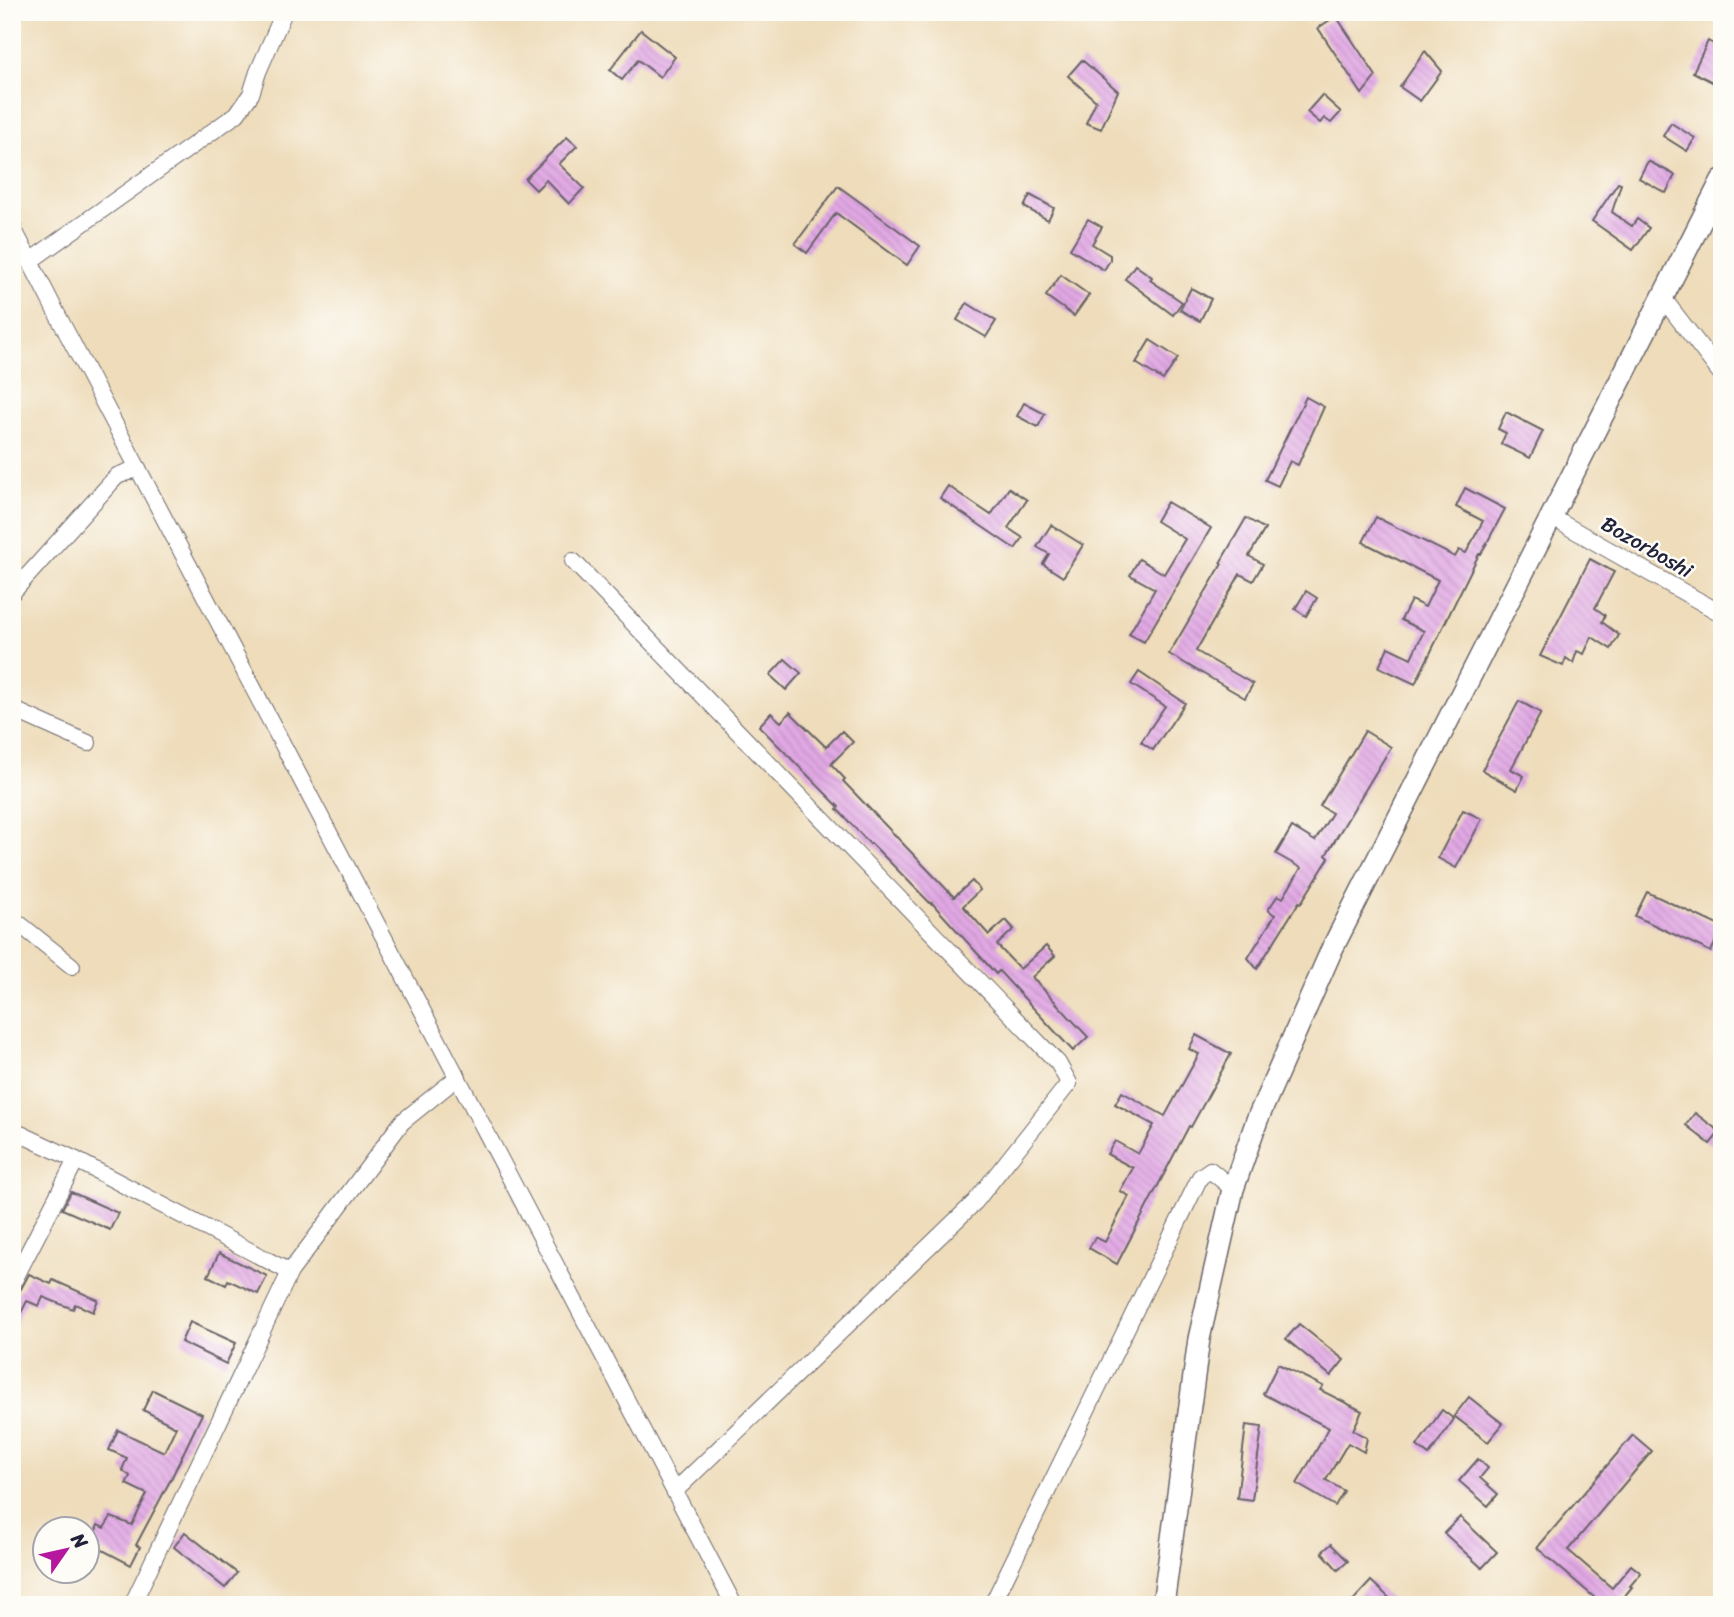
<svg xmlns="http://www.w3.org/2000/svg" width="1734" height="1617" font-family="Sriracha,sans-serif">
<style>
.building{fill:url(#building-back-hatch)}
.lines{fill:none;stroke-linecap:round;stroke-linejoin:round}
.minor-casing{stroke:#696367;stroke-width:18}
.major-casing{stroke:#696367;stroke-width:24}
.minor{stroke:#fff;stroke-width:16}
.major{stroke:#fff;stroke-width:21}
.labels{text-anchor:middle;dominant-baseline:central;stroke-width:5;stroke-linejoin:round;paint-order:stroke}
.street-label{font-size:21px;fill:#22223b;stroke:#fdfcf7}
</style>
<defs>
<pattern id="building-back-hatch" width="6" height="6" patternUnits="userSpaceOnUse" patternTransform="scale(1.75)"><rect width="6" height="6" fill="#e1a8e4"/><path d="M-1 5l2 2M0 0l6 6M5-1l2 2" fill="none" stroke="#c190c4"/></pattern>
</defs>
<rect width="100%" height="100%" fill="#fdfcf7"/>
<filter id="ink" filterUnits="userSpaceOnUse"><feTurbulence type="fractalNoise" baseFrequency=".0143" numOctaves="2"/><feDisplacementMap in="SourceGraphic" scale="14" xChannelSelector="R" yChannelSelector="G"/><feConvolveMatrix kernelMatrix="1 2 1 2 8 2 1 2 1" color-interpolation-filters="sRGB"/></filter>
<filter id="wash" filterUnits="userSpaceOnUse"><feTurbulence type="fractalNoise" baseFrequency=".00686" numOctaves="4" result="noise"/><feDisplacementMap in="SourceGraphic" scale="28" xChannelSelector="R" yChannelSelector="G"/><feGaussianBlur stdDeviation="1.57" result="paint"/><feColorMatrix in="noise" values="0 0 0 0 0 0 0 0 0 0 0 0 0 0 0 0 0 1.4 0 .05"/><feComposite in="paint" operator="in"/></filter>
<g filter="url(#wash)">
<rect width="100%" height="100%" fill="#eedcba"/>
<g id="blocks">
<!-- building -->
<g class="building">
<polygon points="1336,16 1376,76 1362,94 1318,28"/>
<polygon points="641,30 675,57 660,77 638,60 622,80 610,70"/>
<polygon points="1708,41 1722,49 1722,87 1693,72"/>
<polygon points="1425,51 1442,71 1420,101 1400,87"/>
<polygon points="1082,60 1118,91 1101,129 1086,123 1096,101 1068,76"/>
<polygon points="1322,95 1341,112 1331,123 1324,118 1320,123 1307,112"/>
<polygon points="1671,123 1695,138 1687,151 1663,136"/>
<polygon points="567,137 577,146 559,164 584,188 569,204 546,180 536,190 525,179"/>
<polygon points="1648,161 1675,175 1666,193 1639,178"/>
<polygon points="1618,183 1621,184 1612,212 1632,226 1637,219 1649,228 1633,250 1592,221"/>
<polygon points="838,186 920,246 907,265 836,213 807,253 795,244"/>
<polygon points="1030,195 1054,208 1048,220 1024,207"/>
<polygon points="1088,219 1102,227 1092,244 1110,255 1110,260 1104,270 1070,249"/>
<polygon points="1135,265 1152,277 1150,280 1182,302 1173,315 1125,279"/>
<polygon points="1061,275 1089,295 1074,316 1046,296"/>
<polygon points="1191,288 1211,299 1200,321 1180,310"/>
<polygon points="967,303 996,321 986,337 957,320"/>
<polygon points="1150,340 1178,358 1163,380 1136,363"/>
<polygon points="1306,397 1324,407 1298,465 1290,461 1278,486 1265,480"/>
<polygon points="1024,403 1045,414 1038,427 1017,416"/>
<polygon points="1506,412 1543,431 1530,458 1501,444 1506,433 1498,429"/>
<polygon points="948,486 991,515 1009,488 1027,500 1008,528 1023,538 1015,549 940,498"/>
<polygon points="1465,488 1505,509 1481,554 1479,554 1415,684 1379,667 1388,647 1411,658 1424,631 1401,620 1411,600 1425,607 1438,580 1363,542 1376,517 1455,557 1459,550 1466,553 1483,521 1456,507"/>
<polygon points="1167,502 1211,528 1144,642 1129,634 1155,589 1130,575 1139,559 1164,574 1185,539 1156,521"/>
<polygon points="1246,518 1265,529 1249,556 1263,564 1253,581 1240,574 1196,651 1253,684 1245,698 1169,654 1222,564 1220,563"/>
<polygon points="1051,525 1083,545 1063,577 1043,564 1049,554 1037,547"/>
<polygon points="1590,559 1614,572 1595,608 1605,615 1602,622 1619,635 1611,649 1592,637 1584,654 1577,651 1573,663 1566,658 1563,666 1540,656"/>
<polygon points="1306,591 1317,598 1306,616 1295,609"/>
<polygon points="785,659 801,673 786,690 770,675"/>
<polygon points="1139,672 1185,703 1153,750 1141,742 1165,706 1131,684"/>
<polygon points="1519,701 1541,713 1511,769 1524,776 1517,790 1482,770"/>
<polygon points="790,712 826,747 842,731 853,742 831,764 845,779 843,781 954,897 972,881 980,890 963,906 989,935 1006,920 1014,929 997,945 1020,969 1046,946 1055,956 1032,977 1088,1037 1073,1051 999,971 996,974 932,903 931,904 871,843 870,844 837,809 839,807 759,726 771,713 781,722"/>
<polygon points="1365,731 1391,747 1326,855 1329,858 1301,903 1299,902 1257,969 1248,958 1275,915 1268,910 1278,895 1283,898 1301,868 1276,854 1292,827 1315,841 1332,813 1320,806"/>
<polygon points="1463,810 1482,819 1456,868 1438,858"/>
<polygon points="1647,892 1722,927 1711,952 1635,916"/>
<polygon points="1196,1035 1231,1054 1191,1127 1189,1126 1117,1264 1089,1248 1095,1237 1105,1242 1129,1196 1120,1191 1133,1168 1107,1154 1115,1141 1138,1154 1154,1125 1115,1104 1122,1092 1165,1116 1199,1054 1189,1049"/>
<polygon points="1695,1113 1720,1132 1710,1144 1686,1125"/>
<polygon points="71,1192 118,1213 110,1230 62,1209"/>
<polygon points="219,1253 267,1276 258,1294 228,1280 226,1285 208,1276"/>
<polygon points="29,1274 51,1284 53,1280 98,1300 93,1312 75,1304 73,1309 43,1297 39,1306 27,1301 12,1331 12,1294 17,1293 21,1289"/>
<polygon points="190,1322 236,1343 226,1364 181,1342"/>
<polygon points="1299,1324 1344,1360 1331,1376 1286,1339"/>
<polygon points="1278,1364 1323,1386 1320,1390 1362,1411 1353,1430 1367,1438 1364,1452 1348,1443 1326,1480 1344,1491 1335,1506 1297,1484 1329,1428 1263,1394"/>
<polygon points="153,1390 202,1414 171,1479 136,1545 140,1547 131,1565 91,1544 98,1525 104,1528 111,1517 132,1525 147,1494 126,1484 130,1476 122,1470 127,1458 109,1450 118,1430 164,1452 176,1427 143,1410"/>
<polygon points="1469,1397 1503,1424 1488,1442 1454,1416"/>
<polygon points="1442,1410 1454,1419 1429,1455 1417,1446"/>
<polygon points="1246,1425 1262,1427 1252,1500 1237,1498"/>
<polygon points="1633,1435 1652,1451 1568,1550 1612,1588 1631,1565 1641,1573 1630,1586 1632,1587 1617,1605 1603,1605 1537,1548"/>
<polygon points="1478,1459 1488,1468 1480,1478 1498,1494 1488,1506 1459,1481"/>
<polygon points="1460,1517 1497,1552 1482,1568 1444,1533"/>
<polygon points="185,1532 237,1573 225,1588 174,1547"/>
<polygon points="1331,1544 1348,1561 1338,1570 1322,1552"/>
<polygon points="1371,1581 1397,1605 1349,1605"/>
</g>
</g>
</g>
<g filter="url(#ink)">
<use href="#blocks" fill-opacity="0" stroke="#696367" stroke-width="2"/>
<g class="lines">
<!-- minor casing -->
<g class="minor-casing">
<g id="minor">
<polyline points="12,226 57,314 734,1605"/>
<polyline points="30,261 237,114 251,94 258,72 284,12"/>
<polyline points="1662,297 1722,375"/>
<polyline points="1551,517 1722,614"/>
<polyline points="573,561 1058,1063 1069,1083 975,1202 675,1491"/>
<polyline points="12,593 117,476 138,468"/>
<polyline points="12,709 88,743"/>
<polyline points="12,918 72,966"/>
<polyline points="12,1130 76,1160 290,1272"/>
<polyline points="12,1284 76,1160"/>
<polyline points="132,1605 290,1272 402,1122 458,1077"/>
<polyline points="992,1605 1200,1177 1210,1170 1233,1189"/>
</g>
</g>
<!-- major casing -->
<g class="major-casing">
<polyline id="major" points="1163,1605 1199,1339 1233,1189 1257,1120 1332,949 1722,180"/>
</g>
<!-- minor -->
<use href="#minor" class="minor"/>
<!-- major -->
<use href="#major" class="major"/>
</g>
</g>
<g class="labels">
<!-- street labels -->
<g class="street-label">
<text transform="translate(1647 547) rotate(30)">Bozorboshi</text>
</g>
</g>
<!-- margin -->
<rect width="1734" height="1617" fill="none" stroke="#fdfcf7" stroke-width="42"/>
<!-- north arrow -->
<g transform="translate(66 1550) rotate(56)"><circle r="33" fill="#fdfcf7" stroke="#a5a5ac" stroke-width="2"/>
<path d="M0-5L12 26L0 18L-12 26Z" fill="#b5179e"/>
<text y="-10" font-size="19" font-weight="bold" text-anchor="middle" fill="#22223b">N</text>
</g>
</svg>
